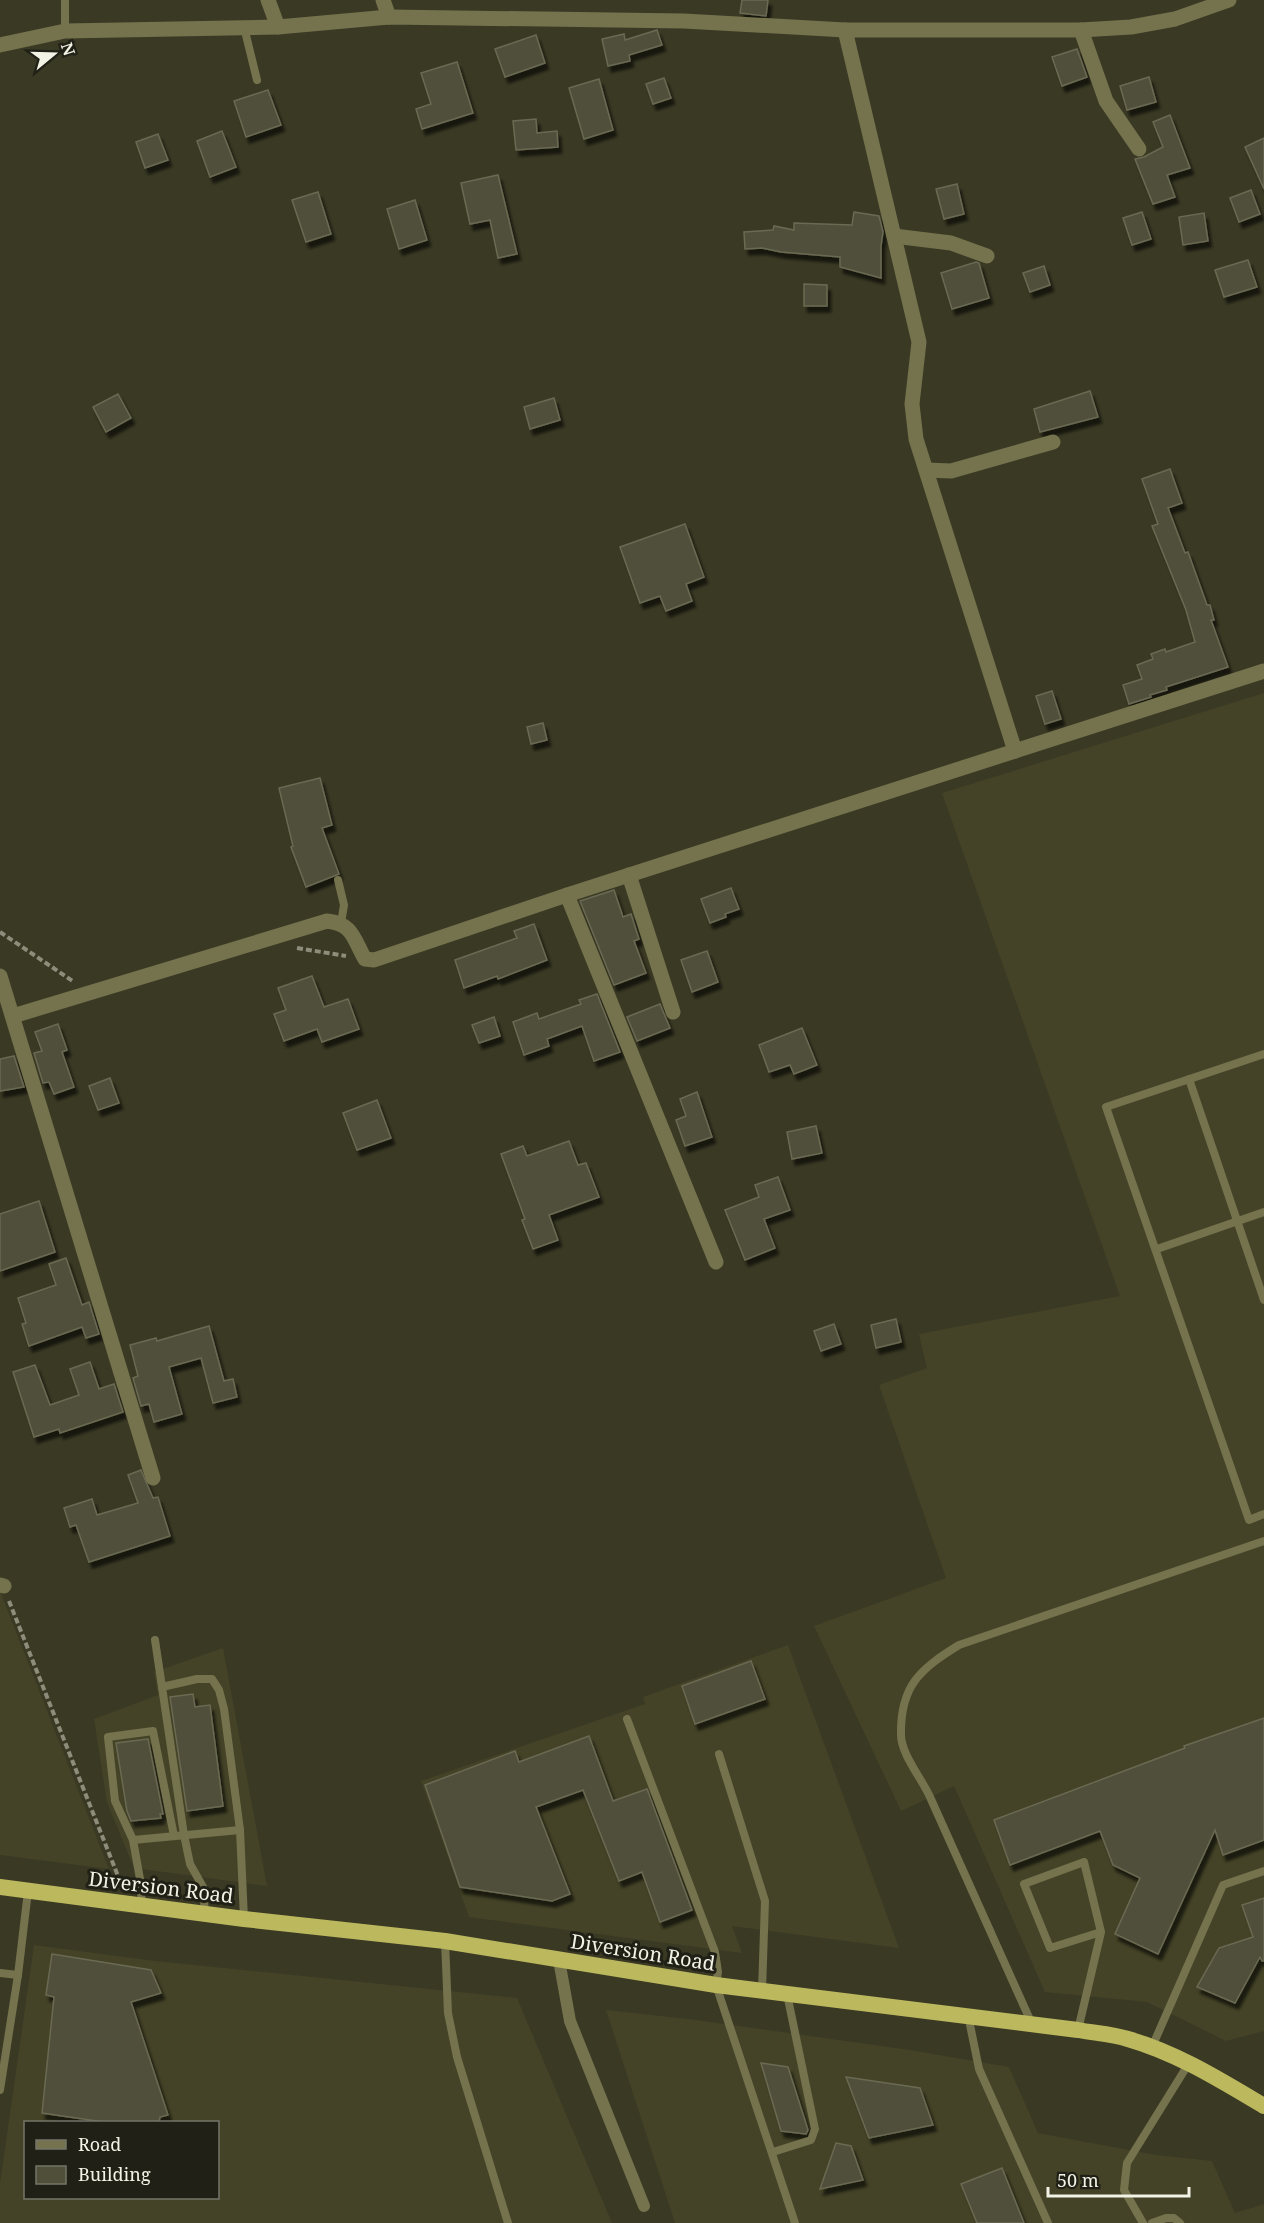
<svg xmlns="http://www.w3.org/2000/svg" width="1264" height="2223" font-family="'Noto Serif',serif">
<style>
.built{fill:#444327;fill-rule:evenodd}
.building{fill:#504f3a;stroke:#6a6a53;stroke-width:1.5;filter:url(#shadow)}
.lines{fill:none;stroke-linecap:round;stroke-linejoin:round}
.path{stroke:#8e8d7c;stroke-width:4;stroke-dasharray:6 3;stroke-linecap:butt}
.service{stroke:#74734d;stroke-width:8}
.pedestrian{stroke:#74734d;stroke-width:12}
.minor{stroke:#74734d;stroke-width:15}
.trunk{stroke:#bcb85e;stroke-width:16}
.labels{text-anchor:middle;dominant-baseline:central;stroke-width:6;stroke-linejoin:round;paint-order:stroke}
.street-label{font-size:20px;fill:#f2f2e5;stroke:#202016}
</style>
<defs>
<filter id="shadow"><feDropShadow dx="3.5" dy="6" stdDeviation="1.5" flood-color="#0009"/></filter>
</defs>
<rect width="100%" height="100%" fill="#3a3924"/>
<!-- built -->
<g class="built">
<polygon points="1264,693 1264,2031 1226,2041 1147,2002 1045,1992 954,1786 901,1811 814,1626 946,1578 879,1385 927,1368 919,1334 1120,1296 942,793"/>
<polygon points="0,1591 109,1869 0,1855"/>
<polygon points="788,1645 899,1948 732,1926 742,1953 469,1917 421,1781 645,1704 643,1697"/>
<polygon points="223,1648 267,1886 134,1868 107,1802 94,1719 158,1695 154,1672"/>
<path d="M34,1945L155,1961L517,1998L612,2223H0V2184ZM26,2122H218V2198H26Z"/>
<polygon points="606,2010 696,2020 910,2050 1009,2067 1038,2133 1156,2155 1212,2161 1235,2213 1264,2204 1264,2223 675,2223"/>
</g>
<!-- building -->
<g class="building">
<polygon points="742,0 768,0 766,16 740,13"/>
<polygon points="657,30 662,45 629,55 630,61 608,66 602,39 624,34 625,40"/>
<polygon points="536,35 545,63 505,77 495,49"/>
<polygon points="1077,49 1087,77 1062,86 1052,57"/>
<polygon points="457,62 473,113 422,129 416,109 431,104 421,73"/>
<polygon points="1149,77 1156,102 1127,110 1120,86"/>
<polygon points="664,78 671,98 653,104 646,84"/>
<polygon points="599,79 613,130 584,139 569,88"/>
<polygon points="268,90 281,125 246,137 234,101"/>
<polygon points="1170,115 1190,168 1167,175 1175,197 1153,204 1135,159 1144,157 1163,147 1153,122"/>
<polygon points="536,119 537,133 557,131 558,147 516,150 513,121"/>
<polygon points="222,131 236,167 210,177 197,141"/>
<polygon points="158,134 168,160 145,168 136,142"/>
<polygon points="1264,138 1264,189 1245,147"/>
<polygon points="498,175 517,254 498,258 490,220 470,224 461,183"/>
<polygon points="957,184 964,214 944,219 936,189"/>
<polygon points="1251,190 1260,214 1239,222 1230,198"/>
<polygon points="318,192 331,234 306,242 292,200"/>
<polygon points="415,200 427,240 399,249 387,209"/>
<polygon points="854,212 879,216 883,232 881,246 881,278 840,267 840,257 781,252 762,248 745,249 744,232 773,230 774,226 794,230 794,223 852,225"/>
<polygon points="1142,212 1151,239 1132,245 1123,218"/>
<polygon points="1204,213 1208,241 1183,245 1179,217"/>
<polygon points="1248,260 1257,287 1224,297 1215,270"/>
<polygon points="976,262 979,263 989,298 952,309 941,273"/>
<polygon points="1044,266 1050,285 1030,292 1023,273"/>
<polygon points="804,284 827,285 827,306 804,306"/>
<polygon points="1090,391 1098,417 1040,432 1034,409"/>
<polygon points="118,394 131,418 106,432 93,407"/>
<polygon points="554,398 560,420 530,429 524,407"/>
<polygon points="1170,469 1182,503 1168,508 1185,553 1188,552 1207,605 1210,605 1214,620 1211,620 1228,667 1166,687 1167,690 1150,695 1151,697 1129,704 1123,685 1142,679 1137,665 1153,659 1151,654 1165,649 1166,652 1195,642 1186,610 1152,526 1158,524 1142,479"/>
<polygon points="685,524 704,577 686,584 692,601 666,611 660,596 640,603 620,547"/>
<polygon points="1052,691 1061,719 1045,724 1036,696"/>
<polygon points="543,723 547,740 531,744 527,727"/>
<polygon points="320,778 332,825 322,828 339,874 306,887 291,847 293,846 279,788"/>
<polygon points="731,888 739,909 725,914 726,917 710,923 701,899"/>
<polygon points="614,890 623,917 631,914 639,939 634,941 646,973 614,985 580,901"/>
<polygon points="534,924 547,960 498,979 497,976 464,988 455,960 517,938 514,931"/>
<polygon points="707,951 718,982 692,992 681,960"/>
<polygon points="312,976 324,1007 348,999 359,1029 322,1042 317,1029 284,1041 274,1014 286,1010 278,988"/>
<polygon points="597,994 620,1052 594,1061 582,1026 547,1039 549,1046 524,1055 513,1022 537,1013 539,1019 581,1004 579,1000"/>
<polygon points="660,1004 670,1028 637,1041 627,1017"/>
<polygon points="494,1017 500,1036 479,1043 472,1025"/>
<polygon points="58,1024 67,1050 62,1052 74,1087 54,1094 49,1082 43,1083 34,1053 42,1051 35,1032"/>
<polygon points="802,1028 817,1065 794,1074 790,1065 769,1072 759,1045"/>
<polygon points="14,1056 24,1087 0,1091 0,1059"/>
<polygon points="110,1078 119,1103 98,1110 89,1086"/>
<polygon points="697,1092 712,1137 685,1146 676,1120 686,1116 680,1099"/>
<polygon points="377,1100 391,1138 357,1150 343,1113"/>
<polygon points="816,1126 822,1153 792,1159 787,1132"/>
<polygon points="569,1141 578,1165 586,1163 599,1197 549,1215 558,1240 533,1249 522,1220 525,1219 501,1154 523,1146 527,1156"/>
<polygon points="778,1177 790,1210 764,1219 775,1248 745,1260 725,1210 759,1197 755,1185"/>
<polygon points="39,1201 55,1252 0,1271 0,1214"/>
<polygon points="66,1258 82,1305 89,1302 99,1334 86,1338 82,1327 29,1346 22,1324 26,1323 18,1298 56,1285 49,1264"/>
<polygon points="896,1319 901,1342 876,1348 871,1325"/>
<polygon points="834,1324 841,1344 821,1351 814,1331"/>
<polygon points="209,1326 224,1381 233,1379 237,1397 213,1403 201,1358 169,1367 182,1414 154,1422 149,1404 141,1406 133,1378 138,1376 130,1345 156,1338 157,1341"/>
<polygon points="90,1362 99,1389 114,1384 123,1412 60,1433 59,1429 34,1437 13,1372 35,1365 50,1405 79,1395 70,1369"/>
<polygon points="141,1470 153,1498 158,1497 170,1536 89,1562 76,1525 70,1527 64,1508 92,1499 97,1515 138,1503 128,1475"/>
<polygon points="751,1661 765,1699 695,1724 682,1686"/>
<polygon points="193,1694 195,1707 210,1705 223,1806 187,1811 170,1697"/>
<polygon points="1264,1718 1264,1840 1223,1855 1215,1830 1158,1954 1115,1934 1140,1878 1113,1865 1100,1831 1010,1865 994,1820 1185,1748 1184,1746"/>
<polygon points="589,1736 613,1801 647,1789 692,1910 660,1922 642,1872 619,1881 583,1790 536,1807 570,1894 552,1901 460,1887 425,1785 515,1751 519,1762"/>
<polygon points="148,1739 163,1814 160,1814 161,1818 131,1821 127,1811 116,1743"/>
<polygon points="1264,1898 1264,1961 1262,1961 1260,1957 1235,2003 1197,1987 1219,1948 1253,1937 1242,1905"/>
<polygon points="52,1954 151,1970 161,1993 131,2002 168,2115 160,2117 159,2122 104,2122 42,2113 54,1997 46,1995"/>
<polygon points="761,2063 788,2067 808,2130 806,2134 781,2131"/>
<polygon points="846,2077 920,2088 933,2125 869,2138"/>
<polygon points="836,2143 851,2146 863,2180 820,2189"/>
<polygon points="1002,2168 1024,2223 977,2223 961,2184"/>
</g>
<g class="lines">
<!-- path -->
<g class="path">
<polyline points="0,932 74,982"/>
<polyline points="297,948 346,956"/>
<polyline points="9,1601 118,1876"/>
</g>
<!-- service -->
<g class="service">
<polyline points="65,0 65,31"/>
<polyline points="244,27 257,80"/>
<polyline points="338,880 344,905 341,923"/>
<polyline points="1264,1054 1106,1107 1249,1520 1264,1514"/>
<polyline points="1189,1079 1264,1300"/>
<polyline points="1157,1249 1264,1212"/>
<polyline points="155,1640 184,1835 190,1864 203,1887 205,1913"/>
<polyline points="162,1687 197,1679 212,1679 219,1690 224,1709 240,1830 244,1919"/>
<polyline points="627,1719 715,1952 718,1972 716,1985 795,2223"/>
<polyline points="719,1754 765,1901 762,1991"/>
<polyline points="133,1840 240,1830"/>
<polyline points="142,1905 140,1879 133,1840 115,1801 108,1737 153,1731 174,1836"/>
<polyline points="445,1941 448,2013 457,2057 508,2223"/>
<polyline points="0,1973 18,1975"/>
<polyline points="968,2015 979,2069 1048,2223"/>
<path d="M1031,2022C997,1947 964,1872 930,1797C922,1779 901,1754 901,1735C900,1686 920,1669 959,1645L1264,1541"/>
<polyline points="1078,2030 1101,1932 1084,1862 1024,1884 1050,1948 1101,1932"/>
<polyline points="1152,2047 1223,1885 1264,1871"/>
<polyline points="0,2090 18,1975 28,1891"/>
<polyline points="773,2152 811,2140 815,2129 787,1994"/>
<polyline points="1143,2223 1124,2190 1127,2163 1189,2063"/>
<polyline points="1152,2223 1166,2218 1174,2218 1180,2223"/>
</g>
<!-- pedestrian -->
<polyline class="pedestrian" points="559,1960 570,2021 644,2206"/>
<!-- minor -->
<g class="minor">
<polyline points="268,0 278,27"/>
<polyline points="383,0 389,17"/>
<polyline points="845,30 1081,30 1131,27 1175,19 1229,0"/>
<polyline points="1081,30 1106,101 1139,149"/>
<polyline points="0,45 65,31 278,27 389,17 684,21 845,30 919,342 912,404 916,439 1015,751"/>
<polyline points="894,236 951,243 987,256"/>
<polyline points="926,470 951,471 1053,442"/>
<polyline points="629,875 673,1012"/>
<polyline points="567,895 716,1262"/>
<polyline points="0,976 153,1478"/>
<path d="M13,1016L327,921C353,924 353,938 365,959L374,960L567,895L1264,671"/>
<polyline points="0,1585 4,1586"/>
</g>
<!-- trunk -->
<path class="trunk" d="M0,1887L244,1919L445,1941L716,1985L1078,2030C1094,2033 1112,2034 1128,2039C1177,2053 1220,2080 1264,2106"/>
</g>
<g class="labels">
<!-- street labels -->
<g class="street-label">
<text transform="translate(161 1887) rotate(7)">Diversion Road</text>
<text transform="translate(643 1952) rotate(9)">Diversion Road</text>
</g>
</g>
<!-- legend -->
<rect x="24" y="2121" width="195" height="78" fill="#202016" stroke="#747469" stroke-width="1.5"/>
<rect x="36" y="2140" width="30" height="9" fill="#74734d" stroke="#747469" stroke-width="1.5"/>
<text x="78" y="2151" font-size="18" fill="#f2f2e5">Road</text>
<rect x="36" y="2166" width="30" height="18" fill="#504f3a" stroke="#747469" stroke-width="1.5"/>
<text x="78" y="2181" font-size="18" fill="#f2f2e5">Building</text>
<!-- north arrow -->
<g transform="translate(54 54) rotate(71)" stroke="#202016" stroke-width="4.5" paint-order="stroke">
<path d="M0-4.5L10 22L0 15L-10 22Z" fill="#f2f2e5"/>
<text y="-9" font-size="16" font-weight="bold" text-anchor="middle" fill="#f2f2e5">N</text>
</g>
<!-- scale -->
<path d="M1048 2187v9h141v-9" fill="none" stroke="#f2f2e5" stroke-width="3"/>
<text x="1057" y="2187" font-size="18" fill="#f2f2e5" stroke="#202016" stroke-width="4.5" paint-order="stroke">50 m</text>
</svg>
